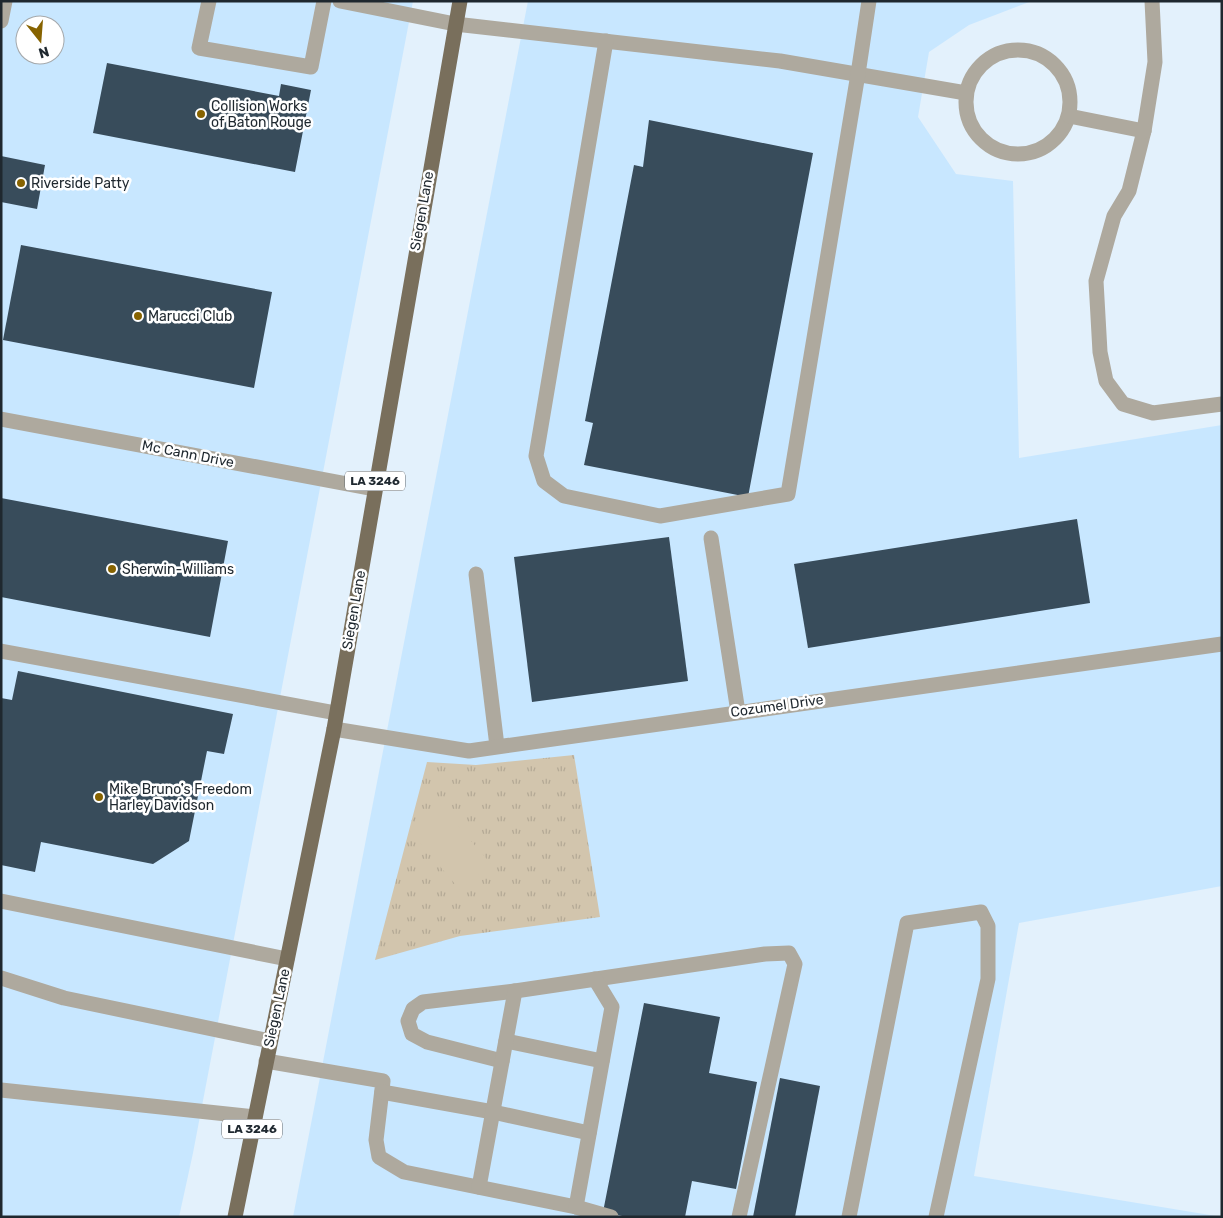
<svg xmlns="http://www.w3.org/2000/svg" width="1223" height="1218" font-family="Rubik,sans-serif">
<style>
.built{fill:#c8e7ff;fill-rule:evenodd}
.park{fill:url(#park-tufts)}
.garden{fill:#d2c5ad}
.building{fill:#384c5b}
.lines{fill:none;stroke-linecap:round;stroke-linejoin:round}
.lane{stroke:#aea99e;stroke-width:15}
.street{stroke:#aea99e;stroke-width:15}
.primary{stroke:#796f5c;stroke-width:15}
.poi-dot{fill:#876300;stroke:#fff;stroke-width:2}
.labels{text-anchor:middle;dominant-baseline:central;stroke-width:5;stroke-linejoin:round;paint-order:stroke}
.shield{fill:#fff;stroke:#62686d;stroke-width:1}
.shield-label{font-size:12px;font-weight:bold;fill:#1f282f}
.poi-label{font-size:14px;fill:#1f282f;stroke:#fff;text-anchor:start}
.street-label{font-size:14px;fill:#1f282f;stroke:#fff}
</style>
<defs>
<pattern id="park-tufts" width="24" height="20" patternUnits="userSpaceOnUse" patternTransform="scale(1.25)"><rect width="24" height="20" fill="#d2c5ad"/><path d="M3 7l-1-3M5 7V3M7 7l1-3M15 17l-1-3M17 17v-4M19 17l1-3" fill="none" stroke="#b4a995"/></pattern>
</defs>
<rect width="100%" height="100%" fill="#e3f1fc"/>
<!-- built -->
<g class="built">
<path d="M1,1H413L193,1153L179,1217H1ZM25,25H55V55H25Z"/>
<polygon points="528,1 1032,1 969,25 929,52 918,117 956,174 1013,181 1019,458 1222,425 1222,886 1019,923 974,1176 1222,1217 293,1217"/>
</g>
<!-- park -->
<polygon class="park" points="574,755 600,917 460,936 375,960 427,762 476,765"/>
<!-- garden -->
<polygon class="garden" points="440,805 491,864 460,890 410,831"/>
<!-- building -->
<g class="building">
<polygon points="107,63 279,96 281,84 311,90 295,172 93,133"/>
<polygon points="649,120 813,153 748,497 584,465 593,423 585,421 634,165 643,167"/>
<polygon points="1,156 45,165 37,209 1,202"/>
<polygon points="21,245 272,292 254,388 3,340"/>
<polygon points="1,498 228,541 210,637 1,597"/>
<polygon points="1077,519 1090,603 808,648 794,564"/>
<polygon points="669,537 688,681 532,702 514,557"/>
<polygon points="18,671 233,714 224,754 207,751 189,841 153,864 41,842 35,872 1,865 1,698 12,700"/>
<polygon points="644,1003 720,1017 709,1073 757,1082 736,1189 692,1181 685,1217 627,1217 603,1212"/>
<polygon points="780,1078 820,1086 795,1217 753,1217"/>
</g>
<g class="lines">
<!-- lane -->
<g class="lane">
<polyline points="209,1 199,48 311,67 324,1"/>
<polyline points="1,21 5,1"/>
<polyline points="455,24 780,61 966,93"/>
<polyline points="606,41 536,456 544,481 564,496 660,516 788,494 858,74 869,1"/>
<circle cx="1018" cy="102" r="52"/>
<polyline points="1069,116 1144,131 1129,191 1114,216 1096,281 1100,352 1106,381 1123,404 1153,413 1222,404"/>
<polyline points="1144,131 1155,62 1152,1"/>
<polyline points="711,538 738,712"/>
<polyline points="476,574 497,746"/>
<polyline points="1,651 336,713"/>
<polyline points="1,901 287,959"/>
<polyline points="1,978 64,998 270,1041"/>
<polyline points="506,1041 602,1061"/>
<polyline points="266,1061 383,1081 376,1140 379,1157 404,1172 576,1207 611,1217"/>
<polyline points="502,1061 427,1042 412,1034 408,1021 413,1009 423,1002 515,991"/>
<polyline points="1,1090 255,1117"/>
<polyline points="382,1092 493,1112 589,1133"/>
<polyline points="479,1187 515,991 765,954 789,953 795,964 739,1217"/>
<polyline points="576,1207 612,1007 595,979"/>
<polyline points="849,1217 907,923 981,912 988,926 988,979 936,1217"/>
</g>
<!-- street -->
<g class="street">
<polyline points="340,1 455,24"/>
<polyline points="1,419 374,489"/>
<polyline points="334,729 469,751 1222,644"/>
</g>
<!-- primary -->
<polyline class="primary" points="235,1217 334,729 460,1"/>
</g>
<!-- markers -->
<g class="poi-dot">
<circle cx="201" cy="114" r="5"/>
<circle cx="21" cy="183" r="5"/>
<circle cx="138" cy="316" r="5"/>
<circle cx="112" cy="569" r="5"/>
<circle cx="99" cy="797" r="5"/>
</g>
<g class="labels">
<!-- shield labels -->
<g class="shield">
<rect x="345" y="471.5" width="60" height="19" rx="4"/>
<rect x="222" y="1119.5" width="60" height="19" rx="4"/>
</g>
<g class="shield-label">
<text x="375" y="481">LA 3246</text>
<text x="252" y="1129">LA 3246</text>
</g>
<!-- poi labels -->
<g class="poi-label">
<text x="211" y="106">Collision Works<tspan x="211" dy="16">of Baton Rouge</tspan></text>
<text x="31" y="183">Riverside Patty</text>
<text x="148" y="316">Marucci Club</text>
<text x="122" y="569">Sherwin-Williams</text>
<text x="109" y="789">Mike Bruno's Freedom<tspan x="109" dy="16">Harley Davidson</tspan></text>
</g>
<!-- street labels -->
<g class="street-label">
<text transform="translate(422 211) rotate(-80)">Siegen Lane</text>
<text transform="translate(188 454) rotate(11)">Mc Cann Drive</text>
<text transform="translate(354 610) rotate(-80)">Siegen Lane</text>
<text transform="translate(777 706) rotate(-8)">Cozumel Drive</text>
<text transform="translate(277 1008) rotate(-78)">Siegen Lane</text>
</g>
</g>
<!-- border -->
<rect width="1223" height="1218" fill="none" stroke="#1f282f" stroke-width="5"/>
<!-- north arrow -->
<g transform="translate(40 40) rotate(163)"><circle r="24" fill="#ffffff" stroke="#a5a9ac"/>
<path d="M0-4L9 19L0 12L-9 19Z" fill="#876300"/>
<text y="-8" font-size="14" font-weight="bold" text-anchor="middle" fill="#1f282f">N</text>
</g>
</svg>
